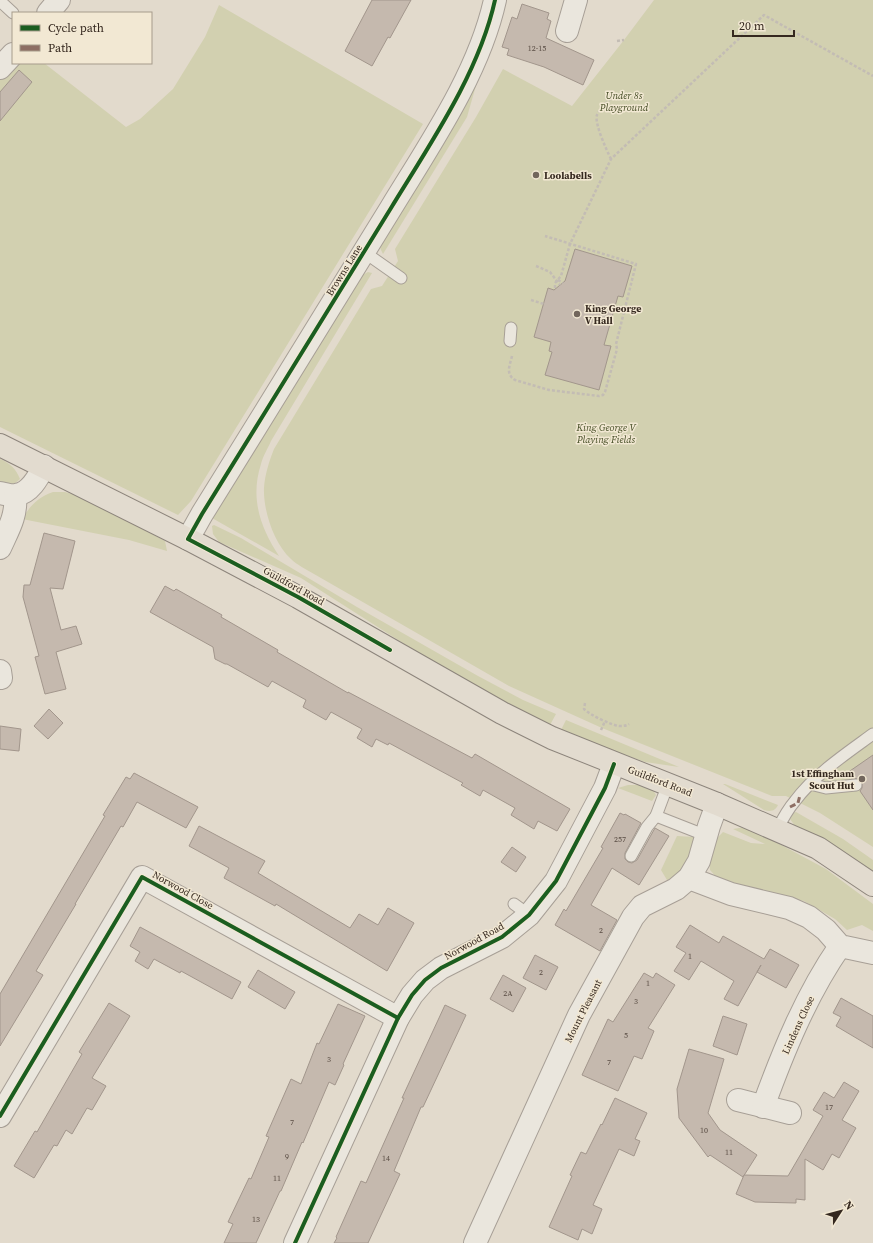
<svg xmlns="http://www.w3.org/2000/svg" width="873" height="1243" font-family="'Source Serif 4',serif">
<style>
.green{fill:#d2d0b0}
.building{fill:#c5b9ae;stroke:#a2968c}
.lines{fill:none;stroke-linecap:round;stroke-linejoin:round}
.service-casing{stroke:#a79f96;stroke-width:13}
.minor-casing{stroke:#a79f96;stroke-width:24}
.tertiary-casing{stroke:#a79f96;stroke-width:24}
.primary-casing{stroke:#8d857c;stroke-width:24}
.path{stroke:#c3bcb4;stroke-width:2.5;stroke-dasharray:3 2;stroke-linecap:butt}
.service{stroke:#eae6dd;stroke-width:11}
.minor{stroke:#eae6dd;stroke-width:22}
.tertiary{stroke:#eae6dd;stroke-width:22}
.primary{stroke:#e2dbcf;stroke-width:22}
.quiet{stroke:#8d6e63;stroke-width:3;stroke-dasharray:6 3;stroke-linecap:butt}
.cycleway-casing{stroke:#f2e8d3;stroke-width:6}
.cycleway{stroke:#1b5e20;stroke-width:4}
.poi-dot{fill:#72665c;stroke:#f2e8d3;stroke-width:1.5}
.labels{text-anchor:middle;dominant-baseline:central;stroke-width:3;stroke-linejoin:round;paint-order:stroke}
.number-label{font-size:8px;fill:#594c43}
.park-label{font-size:10px;font-style:italic;fill:#474f27;stroke:#f2e8d3}
.poi-label{font-size:10px;font-weight:bold;fill:#35281f;stroke:#f2e8d3;text-anchor:start}
.street-label{font-size:10px;fill:#35281f;stroke:#f2e8d3}
</style>
<rect width="100%" height="100%" fill="#e2dacc"/>
<!-- green -->
<g class="green">
<path d="M654,0H873V847L820,813L786,796H772L602,728L509,686L314,574C306,569 297,565 291,559C274,544 263,510 264,488C265,474 269,462 274,449L371,289L382,286L398,261L395,249L476,117L503,69L572,106L624,40Z"/>
<polygon points="219,5 423,124 191,501 178,515 0,427 0,79 15,63 44,63 126,127 140,119 173,89 205,37"/>
<polygon points="479,75 467,117 383,254 381,250 379,244"/>
<path d="M368,272L372,273L271,441C268,448 263,456 261,464C250,498 260,527 279,556L212,518L359,277Z"/>
<path d="M0,459C10,463 16,469 20,479L14,484H0Z"/>
<path d="M53,492H65L79,496L131,522L165,541L167,551L129,540L22,519C30,506 38,497 53,492Z"/>
<polygon points="214,525 241,538 357,607 478,676 523,700 556,714 550,725 513,708 431,661 301,578 219,542 213,534 212,526"/>
<polygon points="566,720 679,767 645,762 595,744 561,730"/>
<path d="M723,784H725L778,805C775,811 771,812 764,810Z"/>
<polygon points="628,785 638,785 653,790 656,795 652,801 618,788"/>
<polygon points="796,812 843,839 873,860 873,876 795,826 790,819 792,813"/>
<polygon points="745,827 772,840 826,869 873,904 873,931 862,925 847,930 835,919 804,901 725,883 717,878 710,870 709,854 714,841 723,832 751,843 765,844 733,829"/>
<polygon points="677,836 695,837 696,845 680,878 667,880 661,870"/>
</g>
<!-- building -->
<g class="building">
<polygon points="372,0 411,0 390,38 388,37 372,66 345,51"/>
<polygon points="522,4 549,13 547,19 551,21 546,38 594,60 583,85 544,67 507,55 509,49 502,47 512,17 517,19"/>
<polygon points="19,70 32,82 0,121 0,92"/>
<polygon points="575,249 632,266 623,297 618,296 604,345 611,346 599,390 545,375 552,352 549,351 551,342 534,337 548,288 554,290 565,281"/>
<polygon points="44,533 75,541 63,589 50,588 61,630 76,626 82,644 56,652 66,689 45,694 35,657 39,656 23,597 24,585 30,585"/>
<polygon points="165,586 174,591 176,589 222,615 221,617 278,650 277,652 348,693 348,692 472,758 475,754 570,809 557,831 538,821 534,829 511,815 515,808 483,790 480,796 461,785 463,783 389,743 388,745 376,739 372,747 357,738 362,729 331,712 326,720 303,707 306,700 272,681 268,687 227,664 225,664 215,659 213,647 150,612"/>
<polygon points="49,709 63,723 48,739 34,726"/>
<polygon points="0,726 21,729 19,751 0,749"/>
<polygon points="873,755 873,810 860,791 862,788 862,781 858,779 851,778 847,773"/>
<polygon points="134,773 198,807 186,828 137,802 123,827 121,826 75,904 76,904 36,971 43,975 0,1046 0,994 105,816 103,815 126,777 130,779"/>
<polygon points="620,813 624,815 625,814 641,823 625,853 625,859 628,862 632,863 637,860 655,828 669,836 639,885 612,868 591,905 617,920 600,951 555,925 564,909 566,911 603,848 601,847"/>
<polygon points="199,826 265,861 258,873 350,928 359,914 378,925 388,908 414,923 387,971 276,904 275,906 224,878 229,868 189,846"/>
<polygon points="512,847 526,857 516,872 501,862"/>
<polygon points="690,925 719,943 723,936 764,959 770,949 799,965 786,988 757,972 761,965 738,1006 724,999 734,981 701,961 689,980 674,971 686,953 676,947"/>
<polygon points="140,927 241,982 232,999 181,971 180,973 154,959 148,969 135,961 140,952 130,946"/>
<polygon points="535,955 558,967 546,990 523,978"/>
<polygon points="258,970 295,992 285,1009 248,987"/>
<polygon points="644,973 653,978 656,973 675,985 648,1028 654,1031 642,1059 634,1056 618,1091 582,1075 608,1019 613,1022"/>
<polygon points="503,975 526,988 513,1012 490,999"/>
<polygon points="841,998 873,1016 873,1048 836,1026 841,1017 833,1013"/>
<polygon points="109,1003 130,1016 92,1078 106,1086 92,1110 87,1108 72,1134 66,1130 57,1146 54,1145 34,1178 14,1166 35,1131 37,1132 82,1054 79,1052"/>
<polygon points="338,1004 365,1016 343,1064 344,1065 335,1085 329,1082 303,1143 302,1142 281,1191 280,1191 256,1243 224,1243 233,1224 228,1222 249,1178 251,1179 269,1137 266,1136 291,1079 301,1084 317,1043 319,1044"/>
<polygon points="445,1005 466,1015 423,1107 421,1107 394,1171 400,1174 368,1243 334,1243 337,1238 336,1237 361,1181 366,1183 404,1098 402,1098"/>
<polygon points="723,1016 747,1024 737,1055 713,1046"/>
<polygon points="689,1049 724,1059 708,1113 720,1130 757,1155 743,1177 710,1155 708,1157 679,1118 677,1089"/>
<polygon points="844,1082 859,1091 842,1120 856,1128 839,1158 832,1154 823,1170 805,1159 805,1200 796,1199 796,1203 755,1202 736,1194 744,1175 788,1176 823,1116 813,1110 824,1092 834,1098"/>
<polygon points="615,1098 647,1113 635,1139 640,1141 634,1156 619,1149 593,1205 602,1209 592,1234 582,1229 578,1240 549,1227 572,1176 570,1175 581,1152 586,1154 601,1124 602,1125"/>
</g>
<g class="lines">
<!-- service casing -->
<g class="service-casing">
<g id="service">
<polyline points="0,1 13,13"/>
<polyline points="364,252 401,278"/>
<polyline points="510,341 511,328"/>
<polyline points="668,784 656,816 707,836"/>
<polyline points="810,784 826,788 856,785"/>
<path d="M777,830C782,820 788,809 795,801C814,775 847,753 873,734"/>
<polyline points="631,856 647,827 656,816"/>
<polyline points="514,904 529,915"/>
</g>
</g>
<!-- minor casing -->
<g class="minor-casing">
<g id="minor">
<polyline points="567,31 576,0"/>
<path d="M0,493C5,494 11,496 16,495C30,493 38,478 44,466"/>
<path d="M188,539L202,514C265,412 329,310 391,208C430,144 479,73 495,0"/>
<path d="M0,548C8,530 17,516 15,496"/>
<polyline points="0,671 1,678"/>
<polyline points="689,878 731,894 789,908 809,917 826,930 840,946 873,953"/>
<polyline points="738,1100 790,1113"/>
<path d="M763,1107C783,1052 806,995 840,946"/>
<polyline points="0,1116 142,877 398,1018"/>
<polyline points="295,1243 398,1018 412,995 425,980 441,968 502,937 529,915 556,881 605,788 614,764"/>
<polyline points="475,1243 579,1015 633,917 642,906 676,889 689,878 699,861 709,826 717,804"/>
</g>
</g>
<!-- tertiary casing -->
<g class="tertiary-casing">
<g id="tertiary">
<polyline points="48,13 59,0"/>
<polyline points="0,68 13,54"/>
</g>
</g>
<!-- primary casing -->
<g class="primary-casing">
<polyline id="primary" points="0,445 188,539 298,597 502,713 552,738 717,804 818,848 873,885"/>
</g>
<!-- path -->
<g class="path">
<polyline points="617,41 624,40"/>
<path d="M611,159C607,151 594,123 597,115C600,109 610,99 615,94"/>
<polyline points="536,266 550,272 560,285"/>
<polyline points="558,280 563,283"/>
<polyline points="555,288 555,283 561,276 570,244 611,159 764,15 873,76"/>
<polyline points="531,300 544,304"/>
<path d="M512,356C510,365 505,374 515,380L549,390L599,396L603,395L605,392L617,349L616,344L636,264L545,236"/>
<path d="M585,703L584,709C590,715 611,725 619,726C623,726 626,726 629,724"/>
<polyline points="601,730 605,721"/>
</g>
<!-- service -->
<use href="#service" class="service"/>
<!-- minor -->
<use href="#minor" class="minor"/>
<!-- tertiary -->
<use href="#tertiary" class="tertiary"/>
<!-- primary -->
<use href="#primary" class="primary"/>
<!-- quiet -->
<polyline class="quiet" points="790,807 798,803 800,795"/>
<!-- cycleway casing -->
<g class="cycleway-casing">
<g id="cycleway">
<path d="M390,650L298,597L188,539L202,514C265,412 329,310 391,208C430,144 479,73 495,0"/>
<polyline points="0,1116 142,877 398,1018"/>
<polyline points="295,1243 398,1018 412,995 425,980 441,968 502,937 529,915 556,881 605,788 614,764"/>
</g>
</g>
<!-- cycleway -->
<use href="#cycleway" class="cycleway"/>
</g>
<!-- markers -->
<g class="poi-dot">
<circle cx="536" cy="175" r="4"/>
<circle cx="577" cy="314" r="4"/>
<circle cx="862" cy="779" r="4"/>
</g>
<g class="labels">
<!-- number labels -->
<g class="number-label">
<text x="537" y="48">12-15</text>
<text x="620" y="839">257</text>
<text x="601" y="930">2</text>
<text x="690" y="956">1</text>
<text x="541" y="972">2</text>
<text x="648" y="983">1</text>
<text x="508" y="993">2A</text>
<text x="636" y="1001">3</text>
<text x="626" y="1035">5</text>
<text x="329" y="1059">3</text>
<text x="609" y="1062">7</text>
<text x="829" y="1107">17</text>
<text x="292" y="1122">7</text>
<text x="704" y="1130">10</text>
<text x="729" y="1152">11</text>
<text x="287" y="1156">9</text>
<text x="386" y="1158">14</text>
<text x="277" y="1178">11</text>
<text x="256" y="1219">13</text>
</g>
<!-- park labels -->
<g class="park-label">
<text x="624" y="95">Under 8s<tspan x="624" dy="12">Playground</tspan></text>
<text x="606" y="427">King George V<tspan x="606" dy="12">Playing Fields</tspan></text>
</g>
<!-- poi labels -->
<g class="poi-label">
<text x="544" y="175">Loolabells</text>
<text x="585" y="308">King George<tspan x="585" dy="12">V Hall</tspan></text>
<text x="854" y="773" text-anchor="end">1st Effingham<tspan x="854" dy="12">Scout Hut</tspan></text>
</g>
<!-- street labels -->
<g class="street-label">
<text transform="translate(344 270) rotate(-58)">Browns Lane</text>
<text transform="translate(294 586) rotate(29)">Guildford Road</text>
<text transform="translate(660 781) rotate(21)">Guildford Road</text>
<text transform="translate(183 890) rotate(29)">Norwood Close</text>
<text transform="translate(474 941) rotate(-29)">Norwood Road</text>
<text transform="translate(583 1011) rotate(-63)">Mount Pleasant</text>
<text transform="translate(798 1025) rotate(-65)">Lindens Close</text>
</g>
</g>
<!-- legend -->
<rect x="12" y="12" width="140" height="52" fill="#f2e8d3" stroke="#a69b8b"/>
<rect x="20" y="25" width="20" height="6" fill="#1b5e20" stroke="#a69b8b"/>
<text x="48" y="32" font-size="12" fill="#35281f">Cycle path</text>
<rect x="20" y="45" width="20" height="6" fill="#8d6e63" stroke="#a69b8b"/>
<text x="48" y="52" font-size="12" fill="#35281f">Path</text>
<!-- north arrow -->
<g transform="translate(841 1211) rotate(54)" stroke="#f2e8d3" stroke-width="3" paint-order="stroke">
<path d="M0-3L7 15L0 10L-7 15Z" fill="#35281f"/>
<text y="-6" font-size="11" font-weight="bold" text-anchor="middle" fill="#35281f">N</text>
</g>
<!-- scale -->
<path d="M733 30v6h61v-6" fill="none" stroke="#35281f" stroke-width="2"/>
<text x="739" y="30" font-size="12" fill="#35281f" stroke="#f2e8d3" stroke-width="3" paint-order="stroke">20 m</text>
</svg>
